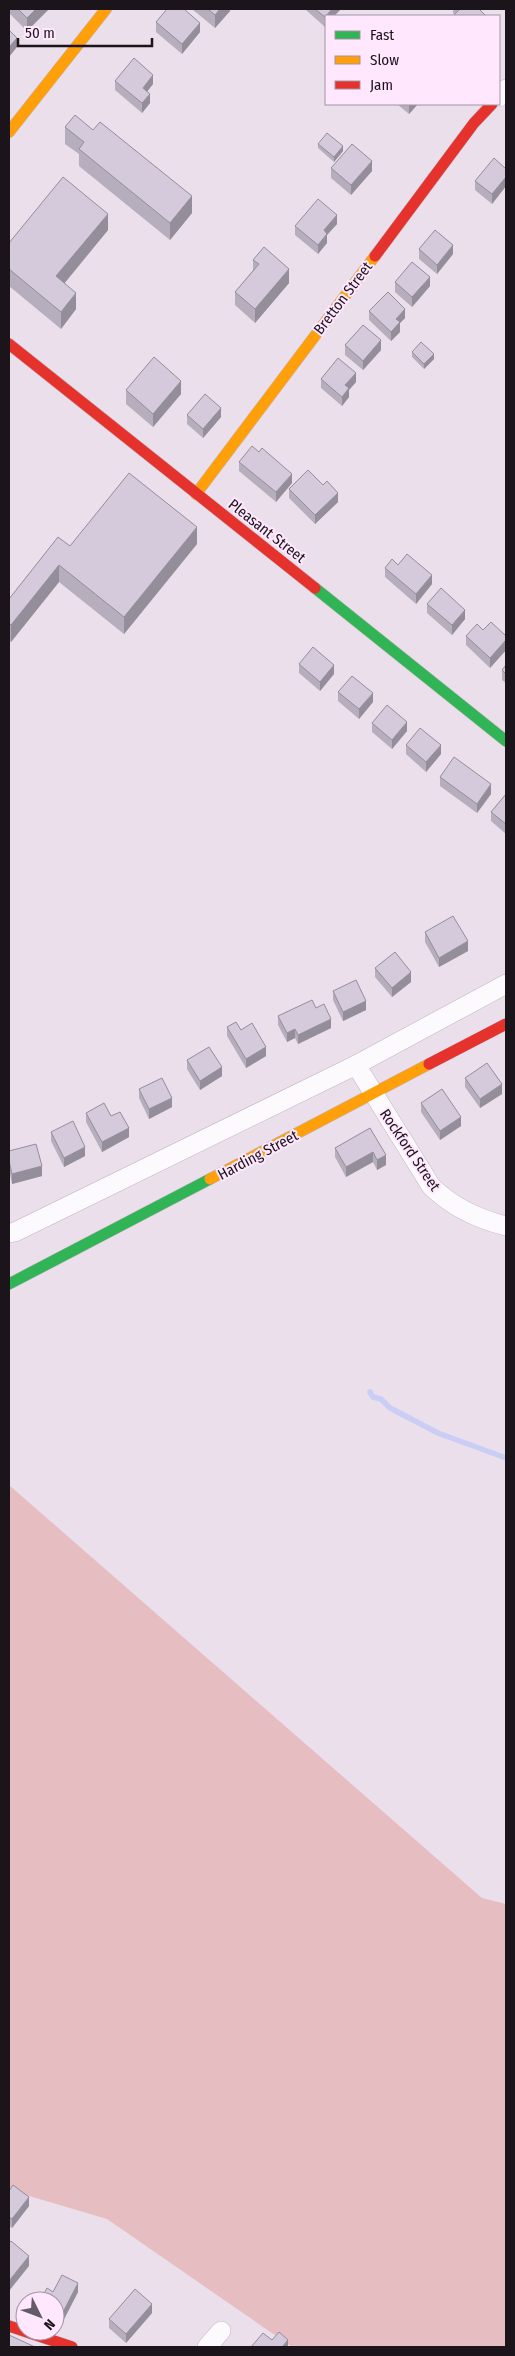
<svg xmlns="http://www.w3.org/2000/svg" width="515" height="2356" font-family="'Fira Sans Condensed',sans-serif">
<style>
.green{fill:#e6bec2}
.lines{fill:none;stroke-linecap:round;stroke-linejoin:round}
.stream{stroke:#cacef5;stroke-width:5.5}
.street-casing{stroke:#bfb5bf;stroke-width:20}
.fast-casing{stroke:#bfb5bf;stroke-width:12}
.slow-casing{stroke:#bfb5bf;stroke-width:12}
.jam-casing{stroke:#bfb5bf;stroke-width:12}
.street{stroke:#fcfafc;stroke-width:19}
.fast{stroke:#30b455;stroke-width:11}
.slow{stroke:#ff9f0a;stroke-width:11}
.jam{stroke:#e5322d;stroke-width:11}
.wall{fill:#b6aebd}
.shaded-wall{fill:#948d9a}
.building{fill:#d4cadc;stroke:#948d9a}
.labels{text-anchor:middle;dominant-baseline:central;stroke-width:4;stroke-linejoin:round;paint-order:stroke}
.street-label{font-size:15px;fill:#1c141b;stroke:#ffe7fd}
</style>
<rect width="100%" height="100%" fill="#ebdfeb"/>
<!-- green -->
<polygon class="green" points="9,1485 482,1898 506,1904 506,2347 292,2347 107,2219 9,2190"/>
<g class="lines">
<!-- stream -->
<polyline class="stream" points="370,1392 373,1397 381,1399 390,1408 438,1433 506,1458"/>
<!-- street casing -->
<g class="street-casing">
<g id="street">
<polyline points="499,97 506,89"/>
<path d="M356,1065L431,1186C452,1207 478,1219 506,1226"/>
<polyline points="9,1233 15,1232 356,1065 506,984"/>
<polyline points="207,2347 221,2331"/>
</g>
</g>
<!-- fast casing -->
<g class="fast-casing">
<g id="fast">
<polyline points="315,588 506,741"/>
<polyline points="9,1284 210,1179"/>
</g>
</g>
<!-- slow casing -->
<g class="slow-casing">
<g id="slow">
<polyline points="9,132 106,9"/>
<polyline points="196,494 375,256"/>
<polyline points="210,1179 429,1064"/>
</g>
</g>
<!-- jam casing -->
<g class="jam-casing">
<g id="jam">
<polyline points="375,256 474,123 492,104"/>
<polyline points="9,344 315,588"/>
<polyline points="429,1064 506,1024"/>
<polyline points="9,2326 72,2347"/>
</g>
</g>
<!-- street -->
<use href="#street" class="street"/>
<!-- fast -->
<use href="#fast" class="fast"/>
<!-- slow -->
<use href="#slow" class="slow"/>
<!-- jam -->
<use href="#jam" class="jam"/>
</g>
<!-- wall -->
<g class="wall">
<polygon points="9,9 49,9 27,31 9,13"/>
<polygon points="192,9 230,9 230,11 215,28"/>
<polygon points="306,9 341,9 334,16 326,16 326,25 325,27 306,10"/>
<polygon points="453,9 479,9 455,15 453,13"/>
<polygon points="156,22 200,32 182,54 156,32"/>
<polygon points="115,81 153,84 147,91 150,103 142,113 115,90"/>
<polygon points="397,104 418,104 409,114"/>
<polygon points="65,127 93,130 192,213 170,240 79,166 79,154 65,144"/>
<polygon points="318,144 343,151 334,162 318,148"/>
<polygon points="331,168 372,171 351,195 331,178"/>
<polygon points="506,169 506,186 492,204 475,190 475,181"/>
<polygon points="337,224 327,235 327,243 318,254 295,235 295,226"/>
<polygon points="108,230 65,283 76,309 61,329 9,286 9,243"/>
<polygon points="419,249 453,254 437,274 419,259"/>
<polygon points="253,260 289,283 255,323 235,305 235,292 253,270"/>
<polygon points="395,282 430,286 412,307 395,292"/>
<polygon points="369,311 405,318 400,323 400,332 391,341 369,320"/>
<polygon points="345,345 381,350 363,370 345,355"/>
<polygon points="412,352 434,359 424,369 412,357"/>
<polygon points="321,379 356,382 349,390 349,397 342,406 321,388"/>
<polygon points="126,390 181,394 153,427 126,404"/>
<polygon points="187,415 221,417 203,438 187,424"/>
<polygon points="239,462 292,483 276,502 239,471"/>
<polygon points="323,485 338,502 315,524 289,498 289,489"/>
<polygon points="197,544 124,634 59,582 11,642 9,640 9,599 70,546"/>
<polygon points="398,565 432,584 416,604 385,577 385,568"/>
<polygon points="427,604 465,619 452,635 427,613"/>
<polygon points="483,630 506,636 506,650 490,668 466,645 466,636"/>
<polygon points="299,664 334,674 320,691 299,673"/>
<polygon points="506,665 506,683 502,680 502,670"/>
<polygon points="338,692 373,702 359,719 338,701"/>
<polygon points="372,723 407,731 392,749 372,732"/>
<polygon points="406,745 441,754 426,772 406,754"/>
<polygon points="440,777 491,794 477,813 440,786"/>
<polygon points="506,794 506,834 491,821 491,812"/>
<polygon points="425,932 468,951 439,967 425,942"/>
<polygon points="375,968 411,982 392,997 375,977"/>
<polygon points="333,991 366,1010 343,1021 333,1000"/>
<polygon points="278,1016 331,1028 298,1044 295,1038 287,1042 278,1025"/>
<polygon points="227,1027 241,1030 266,1056 246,1068 227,1036"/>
<polygon points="187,1060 222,1076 200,1090 187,1069"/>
<polygon points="465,1078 502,1094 480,1108 465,1087"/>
<polygon points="139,1089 172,1107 149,1119 139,1098"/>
<polygon points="421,1103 461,1126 440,1140 421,1112"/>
<polygon points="86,1113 111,1116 129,1137 102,1152 86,1122"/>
<polygon points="370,1128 386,1165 377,1170 373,1162 346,1177 335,1157 335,1148"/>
<polygon points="51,1132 85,1156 64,1167 51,1141"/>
<polygon points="9,1151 42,1176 12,1184 9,1170"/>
<polygon points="9,2191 29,2206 12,2228 9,2226"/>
<polygon points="53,2292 78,2292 61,2325 55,2322 55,2301"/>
<polygon points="152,2313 126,2343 109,2328 109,2319"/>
</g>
<!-- shaded-wall -->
<g class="shaded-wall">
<polygon points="36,9 49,9 27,31 27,18"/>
<polygon points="220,9 230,9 230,11 215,28 215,15"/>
<polygon points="332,9 341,9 334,16 326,16 326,25 325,27 325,17"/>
<polygon points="200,23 200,32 182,54 182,44"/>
<polygon points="17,38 17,47 9,57 9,47"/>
<polygon points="153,75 153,84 143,97 143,88"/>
<polygon points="150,94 150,103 142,113 142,103"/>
<polygon points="409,104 418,104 409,114"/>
<polygon points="343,146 343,151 334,162 334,157"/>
<polygon points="372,161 372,171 351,195 351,185"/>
<polygon points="506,177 506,186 492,204 492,194"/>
<polygon points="192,196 192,213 170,240 170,223"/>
<polygon points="108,214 108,230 56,293 56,276"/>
<polygon points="337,215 337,224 327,235 327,243 318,254 318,245 324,230"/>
<polygon points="453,245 453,254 437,274 437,265"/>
<polygon points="289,269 289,283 255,323 255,309"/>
<polygon points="430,277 430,286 412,307 412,297"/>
<polygon points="76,293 76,309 61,329 61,312"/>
<polygon points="405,309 405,318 400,323 400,332 391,341 391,332 396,319"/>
<polygon points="381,340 381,350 363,370 363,361"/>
<polygon points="434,354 434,359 424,369 424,364"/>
<polygon points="356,373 356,382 349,390 349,397 342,406 342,397 345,385"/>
<polygon points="181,381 181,394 153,427 153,414"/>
<polygon points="221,408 221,417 203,438 203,429"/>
<polygon points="292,474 292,483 276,502 276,492"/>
<polygon points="338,493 338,502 315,524 315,515"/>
<polygon points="197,527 197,544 124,634 124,617"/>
<polygon points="59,565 59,582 11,642 11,625"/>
<polygon points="432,575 432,584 416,604 416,594"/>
<polygon points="465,610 465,619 452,635 452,625"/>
<polygon points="506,640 506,650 490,668 490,658"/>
<polygon points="334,665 334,674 320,691 320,682"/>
<polygon points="373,693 373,702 359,719 359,709"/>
<polygon points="407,722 407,731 392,749 392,740"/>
<polygon points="441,745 441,754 426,772 426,762"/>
<polygon points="491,784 491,794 477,813 477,804"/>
<polygon points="468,941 468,951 439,967 439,958"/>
<polygon points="411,972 411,982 392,997 392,988"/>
<polygon points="366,1001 366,1010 343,1021 343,1012"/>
<polygon points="331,1019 331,1028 298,1044 298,1035"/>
<polygon points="295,1029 295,1038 287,1042 287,1033"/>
<polygon points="266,1047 266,1056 246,1068 246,1059"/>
<polygon points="222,1067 222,1076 200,1090 200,1081"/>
<polygon points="502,1084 502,1094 480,1108 480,1099"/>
<polygon points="172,1098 172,1107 149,1119 149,1109"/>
<polygon points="461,1117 461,1126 440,1140 440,1131"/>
<polygon points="129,1128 129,1137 102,1152 102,1142"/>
<polygon points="85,1147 85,1156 64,1167 64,1158"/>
<polygon points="373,1152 373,1162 346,1177 346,1167"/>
<polygon points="386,1155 386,1165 377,1170 377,1160"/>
<polygon points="42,1166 42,1176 12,1184 12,1174"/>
<polygon points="29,2197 29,2206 12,2228 12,2219"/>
<polygon points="29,2256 29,2266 9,2291 9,2281"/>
<polygon points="78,2283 78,2292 61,2325 61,2316"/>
<polygon points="152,2304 152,2313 126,2343 126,2334"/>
<polygon points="288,2340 288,2347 282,2347"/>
</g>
<!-- building -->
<g class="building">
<polygon points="18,9 36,9 27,18"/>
<polygon points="167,9 184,9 200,23 182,44 156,22"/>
<polygon points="208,9 220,9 215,15"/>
<polygon points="315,9 332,9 325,17"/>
<polygon points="458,9 479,9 486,16 453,16 459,10"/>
<polygon points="9,30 17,38 9,47"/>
<polygon points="134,58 153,75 143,88 150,94 142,103 115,81"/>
<polygon points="75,115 93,130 100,122 192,196 170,223 79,149 84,142 65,127"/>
<polygon points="327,133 343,146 334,157 318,144"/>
<polygon points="352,144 372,161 351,185 331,168"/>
<polygon points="494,158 506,169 506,177 492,194 475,181"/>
<polygon points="63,177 108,214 56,276 76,293 61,312 9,269 9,243"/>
<polygon points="318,199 337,215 324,230 327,234 318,245 295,226"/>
<polygon points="435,230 453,245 437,265 419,249"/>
<polygon points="264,247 289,269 255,309 235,292 259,264 253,260"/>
<polygon points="412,262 430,277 412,297 395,282"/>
<polygon points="388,292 405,309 396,319 400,322 391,332 369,311"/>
<polygon points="363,325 381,340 363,361 345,345"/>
<polygon points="421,342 434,354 424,364 412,352"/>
<polygon points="154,357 181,381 153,414 126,390"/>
<polygon points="338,358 356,373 345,385 349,388 342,397 321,379"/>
<polygon points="205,394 221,408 203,429 187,415"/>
<polygon points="252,446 259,452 262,448 292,474 276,492 239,462"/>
<polygon points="308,470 323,485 327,481 338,493 315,515 289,489"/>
<polygon points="129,473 197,527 124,617 59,565 11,625 9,623 9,599 58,537 70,546"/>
<polygon points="407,554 432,575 416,594 385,568 392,559 398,565"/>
<polygon points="441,588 465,610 452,625 427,604"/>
<polygon points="491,622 506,636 506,640 490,658 466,636 477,624 483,630"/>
<polygon points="313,647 334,665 320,682 299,664"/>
<polygon points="506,665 506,674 502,670"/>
<polygon points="352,676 373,693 359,709 338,692"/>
<polygon points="387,705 407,722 392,740 372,723"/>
<polygon points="420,728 441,745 426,762 406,745"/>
<polygon points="454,757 491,784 477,804 440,777"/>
<polygon points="506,794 506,824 491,812"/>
<polygon points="453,916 468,941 439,958 425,932"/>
<polygon points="395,952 411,972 392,988 375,968"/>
<polygon points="356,980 366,1001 343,1012 333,991"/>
<polygon points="312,1000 316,1008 324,1004 331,1019 298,1035 295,1029 287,1033 278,1016"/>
<polygon points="236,1022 241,1030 252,1023 266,1047 246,1059 227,1027"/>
<polygon points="209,1047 222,1067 200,1081 187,1060"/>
<polygon points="487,1063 502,1084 480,1099 465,1078"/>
<polygon points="162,1078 172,1098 149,1109 139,1089"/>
<polygon points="442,1089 461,1117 440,1131 421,1103"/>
<polygon points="104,1103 111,1116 120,1112 129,1128 102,1142 86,1113"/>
<polygon points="73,1121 85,1147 64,1158 51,1132"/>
<polygon points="370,1128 386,1155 377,1160 373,1152 346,1167 335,1148"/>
<polygon points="36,1144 42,1166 12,1174 9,1161 9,1151"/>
<polygon points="13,2185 29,2197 12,2219 9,2217 9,2191"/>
<polygon points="11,2241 29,2256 9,2281 9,2243"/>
<polygon points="62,2275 78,2283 61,2316 55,2313 55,2301 40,2301 47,2288 53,2292"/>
<polygon points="135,2289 152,2304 126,2334 109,2319"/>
<polygon points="279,2332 288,2340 282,2347 251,2347 263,2333 272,2340"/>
<polygon points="9,2335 35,2347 9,2347"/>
</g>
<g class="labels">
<!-- street labels -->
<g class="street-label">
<text transform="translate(343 298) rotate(-53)">Bretton Street</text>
<text transform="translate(267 531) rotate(38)">Pleasant Street</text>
<text transform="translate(410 1150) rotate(56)">Rockford Street</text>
<text transform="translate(258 1155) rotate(-28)">Harding Street</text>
</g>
</g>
<!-- border -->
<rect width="515" height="2356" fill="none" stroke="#1c141b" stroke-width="20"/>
<!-- legend -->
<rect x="325" y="15" width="175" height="90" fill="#ffe7fd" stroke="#a493a3"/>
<rect x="335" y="31" width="25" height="8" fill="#30b455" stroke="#a493a3"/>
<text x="370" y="40" font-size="15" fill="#1c141b">Fast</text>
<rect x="335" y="56" width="25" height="8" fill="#ff9f0a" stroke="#a493a3"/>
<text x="370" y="65" font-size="15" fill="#1c141b">Slow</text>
<rect x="335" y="81" width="25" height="8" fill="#e5322d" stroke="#a493a3"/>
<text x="370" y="90" font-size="15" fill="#1c141b">Jam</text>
<!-- north arrow -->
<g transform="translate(40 2316) rotate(132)"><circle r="24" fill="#ffe7fd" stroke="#a493a3"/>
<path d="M0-4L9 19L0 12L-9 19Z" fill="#645b64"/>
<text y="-8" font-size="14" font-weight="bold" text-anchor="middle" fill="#1c141b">N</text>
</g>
<!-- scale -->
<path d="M18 38v8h134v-8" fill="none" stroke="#1c141b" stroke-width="2.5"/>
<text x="25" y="38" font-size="15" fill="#1c141b" stroke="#ffe7fd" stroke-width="4" paint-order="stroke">50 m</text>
</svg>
